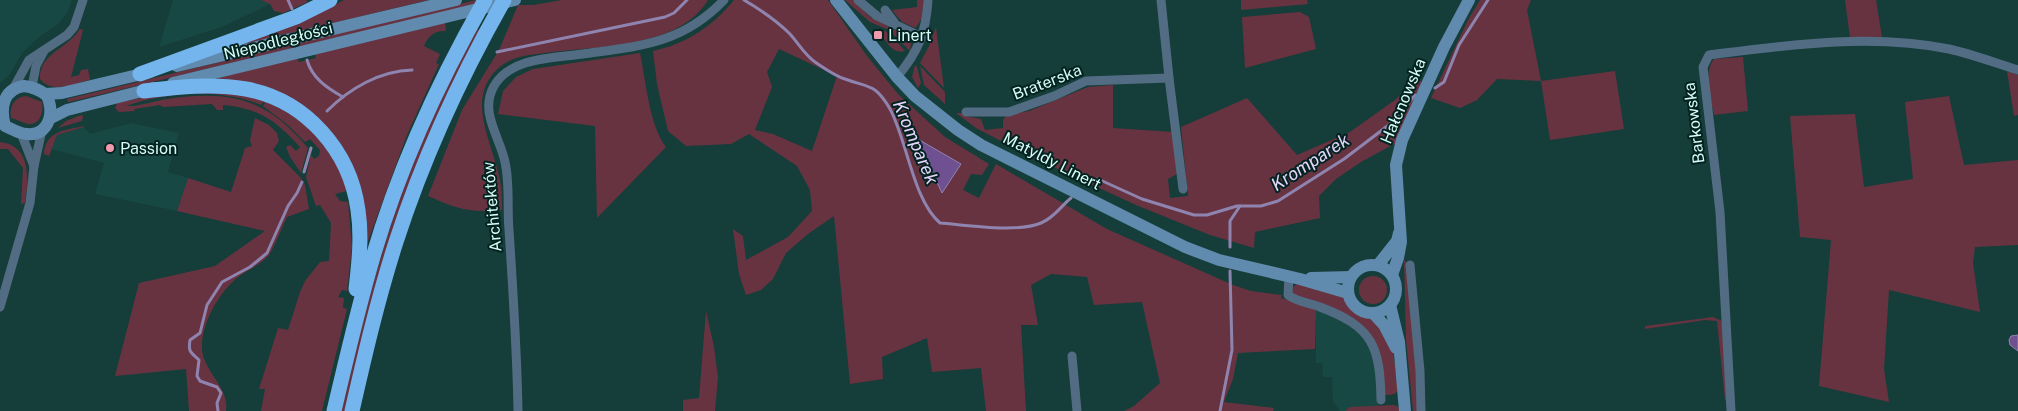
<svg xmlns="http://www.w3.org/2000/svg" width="2018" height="411" font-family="'Public Sans',sans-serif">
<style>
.built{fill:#184843}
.green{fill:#683340;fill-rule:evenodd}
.water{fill:#6f5090;stroke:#8e84af}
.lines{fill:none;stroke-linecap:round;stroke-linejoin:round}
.stream{stroke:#8e84af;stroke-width:3}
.street{stroke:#526c83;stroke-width:9}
.secondary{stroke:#608aae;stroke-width:12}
.highway{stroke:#73b5ec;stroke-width:15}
.poi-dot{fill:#f29aad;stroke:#032320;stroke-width:2}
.labels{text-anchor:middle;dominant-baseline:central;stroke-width:4;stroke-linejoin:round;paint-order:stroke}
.poi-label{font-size:16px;fill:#d8fcf7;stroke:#032320;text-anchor:start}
.street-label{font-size:16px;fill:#d8fcf7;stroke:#032320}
.water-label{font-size:18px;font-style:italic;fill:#e6d5fb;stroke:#032320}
</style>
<rect width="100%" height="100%" fill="#153d39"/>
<!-- built -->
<g class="built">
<polygon points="0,0 72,0 67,13 58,24 39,37 22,53 10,74 0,83"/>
<polygon points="173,0 261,0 270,4 222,27 159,47"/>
<polygon points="131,123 179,133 168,172 188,178 177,211 95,194 104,163 51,149 57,135 84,127 90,134"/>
<polygon points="1316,308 1351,324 1371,346 1378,384 1378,406 1391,411 1340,411 1335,404 1333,403 1332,377 1323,377 1322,363 1316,363"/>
</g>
<!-- green -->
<g class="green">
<polygon points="261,0 306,0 308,2 283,13 274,11 270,4"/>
<polygon points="344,0 429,0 233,47 321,12"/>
<polygon points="476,0 493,0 86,98 68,102 67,99"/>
<path d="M562,0H708C680,47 601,46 552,52C538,54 519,55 507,62C496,68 487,79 484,91C476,115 494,152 499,176C502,188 502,199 502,210C469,213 457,209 428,196L462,110L499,50L518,5H533Z"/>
<path d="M734,0H828L867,56L898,94L945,137L989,164L982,175L971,174L963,190L979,198L996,164L1107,229L1233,285L1251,291L1282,295L1281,298L1316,308L1315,349L1238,353L1233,379L1224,402L1274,408L1273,411H1124L1134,406L1160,383L1142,302L1094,305L1087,277L1051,274L1031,285L1038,325H1021L1026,411H986L981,368L932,372L927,338L882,357L883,379L850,384L834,216L808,234L786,253L773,279L761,290L746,295L739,274L733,229L743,236L746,260L788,237L812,211L810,190L797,166L749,134L731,144L686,146L668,131L657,84L653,51C686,44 713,26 734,0ZM779,49L837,76L812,151L773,134L755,130L772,87L767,72Z"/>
<polygon points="845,0 853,0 870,17 907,36 911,43 910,51 889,30 870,22"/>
<path d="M917,0H923C923,10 923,21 915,28L902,22L892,10L917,7Z"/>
<polygon points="1241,0 1307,0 1308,4 1241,10"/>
<polygon points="1480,0 1531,0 1527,10 1541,81 1615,71 1624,129 1550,140 1541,81 1497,79 1477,100 1460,108 1431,98 1468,20"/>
<polygon points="1845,0 1876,0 1882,37 1850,38"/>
<polygon points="1300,12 1309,17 1316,49 1245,68 1242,17"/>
<path d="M445,22L446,31C435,30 428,36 424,46L440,54L436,63L439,64L407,135L367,244L364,220L315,118L208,81L296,57L299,62L316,58L315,53Z"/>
<polygon points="936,27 944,88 920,63 929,46"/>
<path d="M80,29L83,30L71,77L79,75L81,70L88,69L90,80C73,84 52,94 40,79C39,53 68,49 80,29Z"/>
<path d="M480,29L468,52L345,411H340C359,336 377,261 403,189C423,134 449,82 474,30Z"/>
<path d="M880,29L889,33L905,51C893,54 888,44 882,36L884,34Z"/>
<path d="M640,53C646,81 649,125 666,147L597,218L595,126L498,114L503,91L516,77L533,69Z"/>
<path d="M1743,57L1748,111L1714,115C1711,97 1703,73 1714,59Z"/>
<polygon points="915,65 917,67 921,83 918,88 912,77"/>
<polygon points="920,66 945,92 945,104 924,85"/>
<polygon points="2007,71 2018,75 2018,115 2014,116"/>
<polygon points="1417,79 1422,82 1396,143 1361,162 1336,179 1319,196 1320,218 1255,232 1254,248 1210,235 1136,205 1034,158 976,128 956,113 965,113 965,116 981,119 985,130 1003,128 1003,120 1007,115 1029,111 1088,87 1113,85 1113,128 1173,132 1177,174 1168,179 1170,198 1188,196 1181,127 1247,98 1297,155 1350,132 1395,100"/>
<path d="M209,90L258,98L297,116L335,157L347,191L335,194L340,201L348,202L352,247L347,291L342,290L338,297L344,298L343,308L347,309L322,411H261L265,389H259L278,328L288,330L300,292L305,281L320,262L329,261L331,223L320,205L316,206L306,177L311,155L314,159L319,156L320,150L310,139L305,142L288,125L263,106L265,103L263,102L261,105C221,88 167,92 126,106C138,107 154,101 167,99C230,90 267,98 308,148L301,173L290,157L286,147L290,145L296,151L300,147C276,121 259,108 223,105V110H217L212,104L163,107L160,105L134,109L135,111L119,112L115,108L117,103L158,94Z"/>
<path d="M26,96L42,102C44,111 40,126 28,124C22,123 17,119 11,118C9,107 14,97 26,96Z"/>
<polygon points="1949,96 1964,165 2018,160 2018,245 1975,247 1973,263 1980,312 1889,290 1884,369 1889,402 1819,386 1831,240 1800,237 1790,116 1855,114 1864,187 1913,179 1905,102"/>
<polygon points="81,115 83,116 82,121 58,128 66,121"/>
<path d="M255,118L269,125L277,133L279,141L273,150L301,178L305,185L309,209L287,217C281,229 276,244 269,255C262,264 249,269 241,275C221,289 203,320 202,344C200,370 230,386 226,411H189L186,369L115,376L139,283L215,266L265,231L177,211L188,178L231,192L245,148L252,146L250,140Z"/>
<path d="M84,126V127L57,135L49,156L44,154C45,131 66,130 84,126Z"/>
<path d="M0,142C31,145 29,179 25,203L21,204L23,168L8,149H0Z"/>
<polygon points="1404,260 1408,264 1416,351 1418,411 1413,411 1406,339"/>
<circle cx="1373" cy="290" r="14"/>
<path d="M1297,284L1344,297L1353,309L1372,318L1393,350L1398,390C1395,395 1391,395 1385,395L1370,335L1292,294V288Z"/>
<polygon points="706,311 714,347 718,377 715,411 683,411 683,400 699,398"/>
<polygon points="1713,317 1722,321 1723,326 1728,399 1725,400 1717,321 1705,320 1645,329 1645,326"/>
<polygon points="1394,405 1397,406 1401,411 1345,411 1350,407"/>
</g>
<!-- water -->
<g class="water">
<polygon points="916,138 961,164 942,193"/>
<polygon points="2018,335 2018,351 2010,345 2009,340 2011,336"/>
</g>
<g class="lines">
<!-- stream -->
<g class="stream">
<polyline points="288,0 292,9"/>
<path d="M744,0C761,10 776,20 790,34C799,44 804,54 815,62C824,68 835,76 845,79C869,88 875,83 890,109C907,140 913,200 940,223C967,225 1017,233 1041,223C1054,218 1061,206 1071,198"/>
<polyline points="497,52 665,17 674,13 687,0"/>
<path d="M307,60C312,78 327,88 343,97"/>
<polyline points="1435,88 1444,82 1459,45 1488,0"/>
<path d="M327,111C350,88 380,71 412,70"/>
<polyline points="304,172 311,148"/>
<polyline points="1089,182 1098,179 1142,199 1194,215 1207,215 1237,206 1261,206 1278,201 1344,159 1394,121 1415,95"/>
<polyline points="1230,247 1230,221 1240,206"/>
<path d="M218,411L217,403L221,393L217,387L200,381L197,376L199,360C191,352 188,353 190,340L200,333L207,305L222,282L250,267L267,253L288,206L297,193L302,182"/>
<polyline points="1220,411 1232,350 1230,271"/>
</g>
<!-- street -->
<g class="street">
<polyline points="858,0 877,16 922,37"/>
<polyline points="885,10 894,22"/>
<path d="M897,77C918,52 926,33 928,0"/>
<polyline points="1169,78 1183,189"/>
<polyline points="32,87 36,66 44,51"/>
<polyline points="13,89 29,60 67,35 74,27 83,0"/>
<polyline points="966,112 1009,112 1054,96 1086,81 1169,78 1161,0"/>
<polyline points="21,133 34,166"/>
<polyline points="1410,265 1420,371 1421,411"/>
<path d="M1289,277L1288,295C1297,302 1310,303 1320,307C1373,327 1380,346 1381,400"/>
<polyline points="0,307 30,203 34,166 42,130"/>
<polyline points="1072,356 1077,411"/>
<path d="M518,411C517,350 513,290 509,230C507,207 510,184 505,162C500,137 479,112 494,86C511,57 554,58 583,54C640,46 682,44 724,0"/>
<path d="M1731,411L1720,212L1703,67L1709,55C1788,45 1870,33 1949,49C1972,54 1995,63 2018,70"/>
</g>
<!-- secondary -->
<g class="secondary">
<polyline points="836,0 897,77 915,96 958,130 981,145 1185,247 1219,260 1300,279 1348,293"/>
<polyline points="177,66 456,0"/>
<polyline points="173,83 515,0"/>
<path d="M24,86C32,87 40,90 46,95C49,98 49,102 50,106C52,121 44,136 27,134C19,134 12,129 5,126C0,108 3,89 24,86Z"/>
<polyline points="45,94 62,93 150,72"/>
<polyline points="51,118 67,110 154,88"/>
<circle cx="1372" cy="289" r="24"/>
<polyline points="1378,265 1397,241 1399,233"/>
<polyline points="1392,275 1398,258 1401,242 1396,165 1402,140 1444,47 1469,0"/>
<polyline points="1311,278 1351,277"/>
<polyline points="1390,305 1399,342 1405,411"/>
<polyline points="1373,313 1384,325 1396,348"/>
</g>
<!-- highway -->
<g class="highway">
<polyline points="140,74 296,17 330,0"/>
<path d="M144,91C178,87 212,83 246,89C306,100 350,151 358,210C362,236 359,263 356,289"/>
<path d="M334,411C345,364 356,317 369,271C395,176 436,86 485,0"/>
<path d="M352,411C365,354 378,298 396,242C423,158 461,76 504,0"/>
</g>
</g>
<!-- markers -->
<g class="poi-dot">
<rect x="873" y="30" width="10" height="10" rx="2.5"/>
<circle cx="110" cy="148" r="5"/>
</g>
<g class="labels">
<!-- poi labels -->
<g class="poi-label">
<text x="888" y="35">Linert</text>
<text x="120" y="148">Passion</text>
</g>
<!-- street labels -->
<g class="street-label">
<text transform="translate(278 41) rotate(-14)">Niepodległości</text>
<text transform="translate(1047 82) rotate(-21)">Braterska</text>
<text transform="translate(1403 101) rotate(-67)">Hałcnowska</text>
<text transform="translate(1694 123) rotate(-97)">Barkowska</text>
<text transform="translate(1052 161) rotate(27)">Matyldy Linert</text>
<text transform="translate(492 207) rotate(-95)">Architektów</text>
</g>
<!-- water labels -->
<g class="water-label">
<text transform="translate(916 142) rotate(67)">Kromparek</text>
<text transform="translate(1310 162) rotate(-33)">Kromparek</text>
</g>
</g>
</svg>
